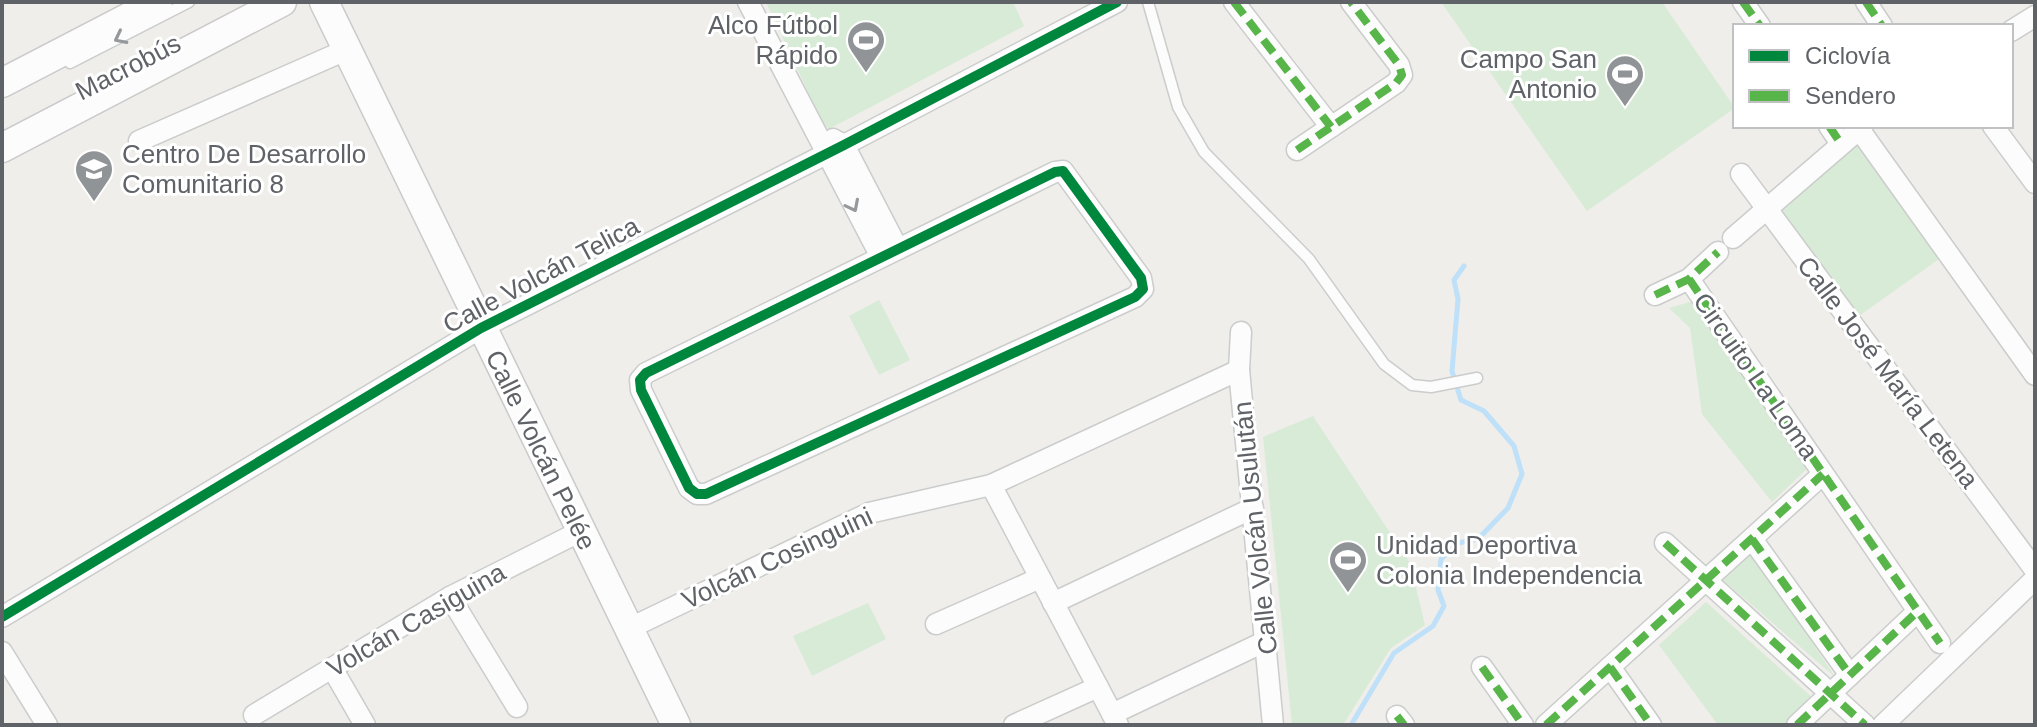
<svg xmlns="http://www.w3.org/2000/svg" width="2037" height="727" font-family="Arial,sans-serif">
<style>
.green{fill:#d8ebd6}
.lines{fill:none;stroke-linecap:round;stroke-linejoin:round}
.stream{stroke:#bfe0f9;stroke-width:5}
.lane-casing{stroke:#cbcccc;stroke-width:13}
.street-casing{stroke:#cbcccc;stroke-width:23}
.secondary-casing{stroke:#cacacb;stroke-width:31}
.lane{stroke:#fdfcfc;stroke-width:10}
.street{stroke:#fdfcfc;stroke-width:20}
.secondary{stroke:#fdfcfc;stroke-width:28}
.quiet{stroke:#58b549;stroke-width:8;stroke-dasharray:16 8;stroke-linecap:butt}
.cycleway-casing{stroke:#fff;stroke-width:15}
.cycleway{stroke:#00873e;stroke-width:10}
.oneway{stroke:#96999c}
.labels{text-anchor:middle;dominant-baseline:central;stroke-width:6;stroke-linejoin:round;paint-order:stroke}
.poi-label{font-size:26px;fill:#5f6368;stroke:#fff;text-anchor:end}
.street-label{font-size:26px;fill:#5f6368;stroke:#fff}
</style>
<rect width="100%" height="100%" fill="#efeeea"/>
<!-- green -->
<g class="green">
<polygon points="766,2 1013,2 1024,26 829,129 822,122"/>
<polygon points="1441,2 1662,2 1735,108 1587,211"/>
<polygon points="1857,132 1946,254 1852,321 1771,210"/>
<polygon points="879,300 910,360 879,375 849,316"/>
<polygon points="1697,300 1810,466 1772,502 1702,414 1690,328 1669,308"/>
<polygon points="1313,416 1410,563 1425,625 1391,648 1343,725 1292,725 1263,437"/>
<polygon points="1753,552 1835,677 1723,580"/>
<polygon points="1706,602 1815,700 1789,725 1718,725 1659,645"/>
<polygon points="868,603 886,639 812,676 793,636"/>
</g>
<g class="lines">
<!-- stream -->
<polyline class="stream" points="1351,725 1394,653 1433,626 1444,606 1438,590 1441,559 1458,543 1478,539 1508,508 1522,474 1514,446 1484,411 1461,400 1452,371 1458,299 1454,280 1464,266"/>
<!-- lane casing -->
<g class="lane-casing">
<g id="lane">
<polyline points="1148,2 1178,107 1204,152 1309,259 1384,364 1412,385 1431,387 1477,378"/>
<polyline points="70,63 189,2"/>
</g>
</g>
<!-- street casing -->
<g class="street-casing">
<g id="street">
<polyline points="748,2 881,257"/>
<polyline points="1234,2 1331,127"/>
<polyline points="1743,2 1760,26"/>
<polyline points="1866,2 1882,26"/>
<polyline points="2011,31 2035,16"/>
<polyline points="1829,126 1841,144"/>
<polyline points="1993,126 2035,183"/>
<polyline points="1859,129 2035,375"/>
<polyline points="833,139 844,145 898,249"/>
<polyline points="139,141 346,50"/>
<polyline points="1297,150 1396,83 1402,75 1399,65 1351,2"/>
<polygon points="1063,171 1141,278 1143,289 1135,297 706,494 697,494 689,488 641,390 640,380 646,373 1055,172"/>
<polyline points="1741,174 2035,570"/>
<polyline points="1733,238 1863,126"/>
<polyline points="1689,279 1940,643"/>
<polyline points="1655,295 1689,279 1718,252"/>
<polyline points="1241,332 1239,370 1273,725"/>
<polyline points="991,485 1118,725"/>
<polyline points="1752,539 1850,675"/>
<polyline points="1665,543 1865,725"/>
<polyline points="450,597 517,707"/>
<polyline points="1053,603 1253,508"/>
<polyline points="2,617 481,328 844,145 1117,2"/>
<polyline points="936,624 1040,578"/>
<polyline points="628,629 869,513 991,485 1239,370"/>
<polyline points="2,652 47,725"/>
<polyline points="1482,667 1523,725"/>
<polyline points="1610,667 1651,725"/>
<polyline points="332,668 365,725"/>
<polyline points="1112,714 1266,641"/>
<polyline points="254,715 450,597 581,531"/>
<polyline points="1397,716 1404,725"/>
<polyline points="1014,725 1098,687"/>
<polyline points="1546,725 1823,474"/>
<polyline points="1797,725 1918,611"/>
<polyline points="1883,725 2035,579"/>
</g>
</g>
<!-- secondary casing -->
<g class="secondary-casing">
<g id="secondary">
<polyline points="324,2 676,725"/>
<polyline points="2,83 158,2"/>
<polyline points="2,148 282,2"/>
</g>
</g>
<!-- lane -->
<use href="#lane" class="lane"/>
<!-- street -->
<use href="#street" class="street"/>
<!-- secondary -->
<use href="#secondary" class="secondary"/>
<!-- quiet -->
<g class="quiet">
<polyline points="1234,2 1331,127"/>
<polyline points="1743,2 1760,26"/>
<polyline points="1866,2 1882,26"/>
<polyline points="1829,126 1841,144"/>
<polyline points="1297,150 1396,83 1402,75 1399,65 1351,2"/>
<polyline points="1689,279 1940,643"/>
<polyline points="1655,295 1689,279 1718,252"/>
<polyline points="1752,539 1850,675"/>
<polyline points="1665,543 1865,725"/>
<polyline points="1482,667 1523,725"/>
<polyline points="1610,667 1651,725"/>
<polyline points="1397,716 1404,725"/>
<polyline points="1546,725 1823,474"/>
<polyline points="1797,725 1918,611"/>
</g>
<!-- cycleway casing -->
<g class="cycleway-casing">
<g id="cycleway">
<polygon points="1063,171 1141,278 1143,289 1135,297 706,494 697,494 689,488 641,390 640,380 646,373 1055,172"/>
<polyline points="2,617 481,328 844,145 1117,2"/>
</g>
</g>
<!-- cycleway -->
<use href="#cycleway" class="cycleway"/>
</g>
<!-- one-way arrows -->
<defs><path id="oneway-chevron" d="M-2-3.5L2.5 0L-2 3.5" fill="none" stroke-width="1.6" stroke-linecap="round" stroke-linejoin="round" transform="scale(2)"/></defs>
<g class="oneway">
<use href="#oneway-chevron" transform="translate(120 38) rotate(153)"/>
<use href="#oneway-chevron" transform="translate(853 206) rotate(63)"/>
</g>
<!-- icons -->
<defs>
<g id="stadium-pin" transform="scale(2)"><path d="M0 17L-7.5 6A9.5 9.5 0 1 1 7.5 6Z" fill="#919496" stroke="#fff"/><path d="M0-5a6.5 5 0 1 0 0 10a6.5 5 0 1 0 0-10ZM-3.5-1.8h7v3.6h-7Z" fill="#fff"/></g>
<g id="school-pin" transform="scale(2)"><path d="M0 17L-7.5 6A9.5 9.5 0 1 1 7.5 6Z" fill="#919496" stroke="#fff"/><path d="M0-5L7-2L0 1L-7-2ZM-4 1L0 2.5L4 1V4Q0 6-4 4Z" fill="#fff"/></g>
</defs>
<g fill-rule="evenodd">
<use href="#stadium-pin" x="866" y="40"/>
<use href="#stadium-pin" x="1625" y="74"/>
<use href="#school-pin" x="94" y="169"/>
<use href="#stadium-pin" x="1348" y="560"/>
</g>
<g class="labels">
<!-- poi labels -->
<g class="poi-label">
<text x="838" y="25">Alco Fútbol<tspan x="838" dy="30">Rápido</tspan></text>
<text x="1597" y="59">Campo San<tspan x="1597" dy="30">Antonio</tspan></text>
<text x="122" y="154" text-anchor="start">Centro De Desarrollo<tspan x="122" dy="30">Comunitario 8</tspan></text>
<text x="1376" y="545" text-anchor="start">Unidad Deportiva<tspan x="1376" dy="30">Colonia Independencia</tspan></text>
</g>
<!-- street labels -->
<g class="street-label">
<text transform="translate(128 67) rotate(-27)">Macrobús</text>
<text transform="translate(541 275) rotate(-28)">Calle Volcán Telica</text>
<text transform="translate(1888 372) rotate(53)">Calle José María Letena</text>
<text transform="translate(1756 376) rotate(55)">Circuito La Loma</text>
<text transform="translate(541 450) rotate(64)">Calle Volcán Pelée</text>
<text transform="translate(1255 528) rotate(-96)">Calle Volcán Usulután</text>
<text transform="translate(777 558) rotate(-25)">Volcán Cosinguini</text>
<text transform="translate(416 620) rotate(-30)">Volcán Casiguina</text>
</g>
</g>
<!-- border -->
<rect width="2037" height="727" fill="none" stroke="#5f6368" stroke-width="8"/>
<!-- legend -->
<rect x="1733" y="24" width="280" height="104" fill="#ffffff" stroke="#bfc1c3" stroke-width="2"/>
<rect x="1749" y="50" width="40" height="12" fill="#00873e" stroke="#bfc1c3" stroke-width="2"/>
<text x="1805" y="64" font-size="24" fill="#5f6368">Ciclovía</text>
<rect x="1749" y="90" width="40" height="12" fill="#58b549" stroke="#bfc1c3" stroke-width="2"/>
<text x="1805" y="104" font-size="24" fill="#5f6368">Sendero</text>
</svg>
